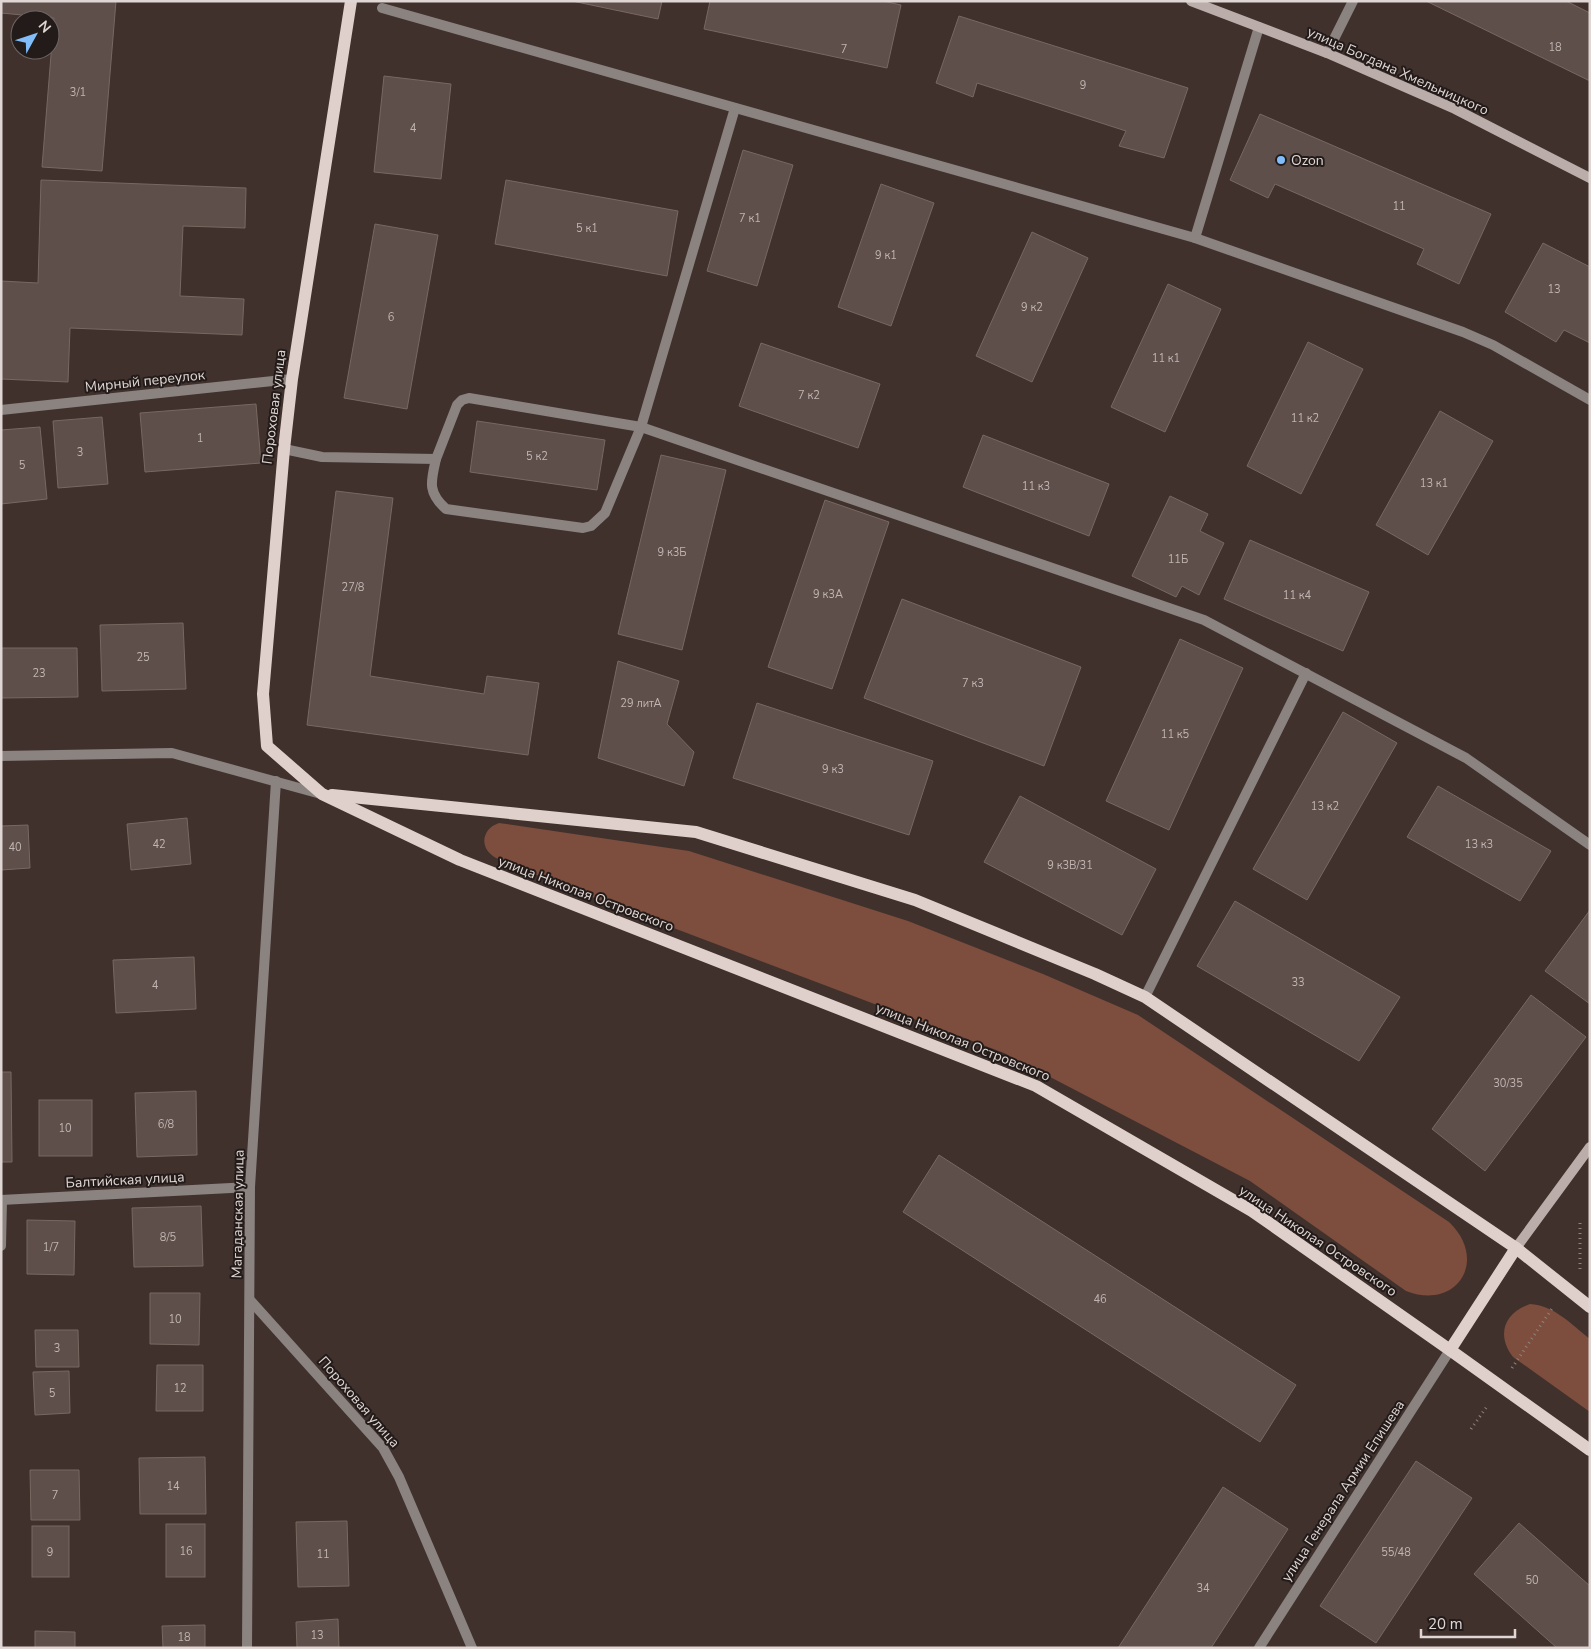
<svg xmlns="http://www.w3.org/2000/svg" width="1591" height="1649" font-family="'Nunito Sans',sans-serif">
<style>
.green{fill:#7d4d3d}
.building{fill:#5f4f4a;stroke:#786862}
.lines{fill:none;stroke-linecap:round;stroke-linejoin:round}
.path{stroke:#8f837f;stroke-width:3;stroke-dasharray:1 4;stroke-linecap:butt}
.lane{stroke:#8a8380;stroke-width:10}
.street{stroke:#8a8380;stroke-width:10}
.secondary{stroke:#bbaeaa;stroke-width:10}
.primary{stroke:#e0d0cb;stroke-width:12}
.poi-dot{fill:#80bdfa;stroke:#221b19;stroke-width:2}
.labels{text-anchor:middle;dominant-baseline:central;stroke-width:4;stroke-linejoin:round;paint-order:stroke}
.number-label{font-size:11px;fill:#c0b5b2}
.street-label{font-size:14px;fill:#e0d7d4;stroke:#221b19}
.poi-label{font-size:14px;fill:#e0d7d4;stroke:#221b19;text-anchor:start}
</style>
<rect width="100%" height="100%" fill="#40312d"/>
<!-- green -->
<g class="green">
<path d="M499,823L689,851L908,921L1043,974L1138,1015L1449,1222C1489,1260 1457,1311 1406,1291L1250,1181L1004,1053L568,888L496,858C479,849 481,829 499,823Z"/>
<path d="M1530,1304C1554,1305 1572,1325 1590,1339V1412L1513,1357C1496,1335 1504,1313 1530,1304Z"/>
</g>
<!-- building -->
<g class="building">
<polygon points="1,1 116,1 102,171 42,167 54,18 1,13"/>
<polygon points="572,1 662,1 658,19"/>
<polygon points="710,1 883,1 901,5 887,68 704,29"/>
<polygon points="1426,1 1566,1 1590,13 1590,81"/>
<polygon points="959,16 1188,88 1164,158 1119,146 1126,131 977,83 973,97 936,83"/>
<polygon points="384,76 451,84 441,179 374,172"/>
<polygon points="1260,114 1491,214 1459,284 1417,264 1424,249 1275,184 1268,198 1230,180"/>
<polygon points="743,150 793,165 757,286 707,271"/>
<polygon points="41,180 246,188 245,228 183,226 180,296 244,299 242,335 70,328 68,382 1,379 1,281 38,283"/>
<polygon points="506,180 678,211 667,276 495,244"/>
<polygon points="881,184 934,203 891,326 838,307"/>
<polygon points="375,224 438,235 407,409 344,398"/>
<polygon points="1032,232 1088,258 1032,382 976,356"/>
<polygon points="1543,243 1590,267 1590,343 1564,330 1556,342 1505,312"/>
<polygon points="1168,284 1221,309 1165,432 1111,407"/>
<polygon points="1308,342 1363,369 1301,494 1247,466"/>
<polygon points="761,343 880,384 858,448 739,406"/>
<polygon points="256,404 261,463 145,472 140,413"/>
<polygon points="1440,411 1493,441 1428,555 1376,525"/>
<polygon points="102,417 108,484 58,488 53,421"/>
<polygon points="477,421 605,440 597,490 470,472"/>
<polygon points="40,427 47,499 1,504 1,430"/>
<polygon points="983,435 1109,484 1089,536 963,487"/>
<polygon points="661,455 726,470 682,650 618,634"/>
<polygon points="336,491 393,498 370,676 484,694 487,676 539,683 528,755 307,725"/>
<polygon points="1170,496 1208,514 1200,531 1224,543 1199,595 1182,586 1176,597 1132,576"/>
<polygon points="825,500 889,522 832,689 768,667"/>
<polygon points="1250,540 1369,592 1343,651 1224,599"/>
<polygon points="902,599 1081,667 1044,766 864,698"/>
<polygon points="183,623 186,689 102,691 100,625"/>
<polygon points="1180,639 1243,668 1169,830 1106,801"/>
<polygon points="1,648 77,648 78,697 1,698"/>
<polygon points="618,661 679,681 667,724 694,752 684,786 598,758"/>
<polygon points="757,703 933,761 909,835 733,778"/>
<polygon points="1343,712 1397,743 1307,900 1253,869"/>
<polygon points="1438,786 1551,851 1520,901 1407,837"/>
<polygon points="1020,796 1156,869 1122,935 984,862"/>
<polygon points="187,818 191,864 131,870 127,824"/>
<polygon points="28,825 30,868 1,870 1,826"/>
<polygon points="1235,901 1400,997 1359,1061 1197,966"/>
<polygon points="1590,910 1590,1004 1545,971"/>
<polygon points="194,957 196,1009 116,1013 113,960"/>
<polygon points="1531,995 1586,1037 1485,1171 1432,1129"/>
<polygon points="1,1072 11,1072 12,1162 1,1162"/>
<polygon points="196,1091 197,1155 137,1157 135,1093"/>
<rect x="39" y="1100" width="53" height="56"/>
<polygon points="939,1155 1296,1385 1260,1442 903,1212"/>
<polygon points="201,1206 203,1266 134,1267 132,1208"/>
<polygon points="27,1220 75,1221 74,1275 27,1274"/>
<polygon points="150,1293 200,1293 199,1345 150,1344"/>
<polygon points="35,1330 78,1330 79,1367 36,1367"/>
<polygon points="157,1365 203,1365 203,1411 156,1411"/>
<polygon points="69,1371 70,1413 35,1415 33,1372"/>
<polygon points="205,1457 206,1514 140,1514 139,1458"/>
<polygon points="1416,1461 1472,1498 1376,1643 1320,1606"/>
<polygon points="30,1470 79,1470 80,1520 31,1520"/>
<polygon points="1223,1487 1288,1529 1211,1648 1118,1648"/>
<polygon points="347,1521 349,1586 298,1587 296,1522"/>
<polygon points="1519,1523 1590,1586 1590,1648 1557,1648 1474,1574"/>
<rect x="166" y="1524" width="39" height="53"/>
<rect x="32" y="1526" width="37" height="51"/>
<polygon points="338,1619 339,1648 297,1648 296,1622"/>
<polygon points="205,1625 205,1648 163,1648 162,1626"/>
<polygon points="35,1631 75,1632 75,1648 35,1648"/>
</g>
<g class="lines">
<!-- path -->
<g class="path">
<polyline points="1580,1269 1580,1222"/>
<polyline points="1512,1368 1553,1307"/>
<polyline points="1471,1429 1488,1405"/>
</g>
<!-- lane -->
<g class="lane">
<polyline points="382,8 1195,238 1259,27"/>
<polyline points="1327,53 1353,1"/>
<polyline points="1195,238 1463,332 1493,345 1590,400"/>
<polyline points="284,449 322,457 436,459 457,405 462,400 469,398 641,427 1204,620 1466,758 1590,845"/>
<path d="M436,459C431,481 427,492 446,509L583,528L591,526L605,513L641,427L735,108"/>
<polyline points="1145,997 1306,673"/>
</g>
<!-- street -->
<g class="street">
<polyline points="1,410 292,379"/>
<polyline points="1,756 172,753 321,794"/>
<polyline points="1,1200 250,1187"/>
<polyline points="1,1246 2,1200"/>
<polyline points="250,1300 383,1448 399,1477 472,1648"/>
<polyline points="247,1648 250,1187 276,781"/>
<polyline points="1259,1648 1450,1350"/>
</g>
<!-- secondary -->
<g class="secondary">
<polyline points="1191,1 1327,53 1455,109 1590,178"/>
<polyline points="1516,1248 1590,1147"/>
</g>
<!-- primary -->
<g class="primary">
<polyline points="351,1 292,379 284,449 263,694 267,746 322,794 460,860 1036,1086 1252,1211 1450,1350 1590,1450"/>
<polyline points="332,795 696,832 915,900 1095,974 1145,997 1516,1248 1590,1307"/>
<polyline points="1450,1350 1516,1248"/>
</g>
</g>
<!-- markers -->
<circle class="poi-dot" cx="1281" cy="160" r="5"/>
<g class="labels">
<!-- number labels -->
<g class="number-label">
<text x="1555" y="47">18</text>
<text x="844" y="49">7</text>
<text x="1083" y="85">9</text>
<text x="78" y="92">3/1</text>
<text x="413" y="128">4</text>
<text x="1399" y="206">11</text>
<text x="750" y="218">7 к1</text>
<text x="587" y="228">5 к1</text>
<text x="886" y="255">9 к1</text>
<text x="1554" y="289">13</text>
<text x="1032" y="307">9 к2</text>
<text x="391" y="317">6</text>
<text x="1166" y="358">11 к1</text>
<text x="809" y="395">7 к2</text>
<text x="1305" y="418">11 к2</text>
<text x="200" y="438">1</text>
<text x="80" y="452">3</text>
<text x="537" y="456">5 к2</text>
<text x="22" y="465">5</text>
<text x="1434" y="483">13 к1</text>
<text x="1036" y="486">11 к3</text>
<text x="672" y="552">9 к3Б</text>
<text x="1178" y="559">11Б</text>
<text x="353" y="587">27/8</text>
<text x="828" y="594">9 к3А</text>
<text x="1297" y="595">11 к4</text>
<text x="143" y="657">25</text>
<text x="39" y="673">23</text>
<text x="973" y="683">7 к3</text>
<text x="641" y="703">29 литА</text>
<text x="1175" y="734">11 к5</text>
<text x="833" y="769">9 к3</text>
<text x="1325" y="806">13 к2</text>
<text x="159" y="844">42</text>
<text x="1479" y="844">13 к3</text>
<text x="15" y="847">40</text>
<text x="1070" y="865">9 к3В/31</text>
<text x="1298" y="982">33</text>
<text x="155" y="985">4</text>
<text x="1508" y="1083">30/35</text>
<text x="166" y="1124">6/8</text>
<text x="65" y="1128">10</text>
<text x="168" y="1237">8/5</text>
<text x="51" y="1247">1/7</text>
<text x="1100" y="1299">46</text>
<text x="175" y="1319">10</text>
<text x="57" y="1348">3</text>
<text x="180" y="1388">12</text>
<text x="52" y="1393">5</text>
<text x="173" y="1486">14</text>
<text x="55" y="1495">7</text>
<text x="186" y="1551">16</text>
<text x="50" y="1552">9</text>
<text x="1396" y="1552">55/48</text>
<text x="323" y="1554">11</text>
<text x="1532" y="1580">50</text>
<text x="1203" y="1588">34</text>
<text x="317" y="1635">13</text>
<text x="184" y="1637">18</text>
</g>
<!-- street labels -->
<g class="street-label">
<text transform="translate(1398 71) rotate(24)">улица Богдана Хмельницкого</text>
<text transform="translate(145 381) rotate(-6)">Мирный переулок</text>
<text transform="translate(274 407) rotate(-83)">Пороховая улица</text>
<text transform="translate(586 894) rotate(21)">улица Николая Островского</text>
<text transform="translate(963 1042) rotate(22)">улица Николая Островского</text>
<text transform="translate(125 1180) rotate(-3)">Балтийская улица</text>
<text transform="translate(238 1214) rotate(-89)">Магаданская улица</text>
<text transform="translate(1318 1241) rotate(34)">улица Николая Островского</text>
<text transform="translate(359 1402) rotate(49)">Пороховая улица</text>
<text transform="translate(1343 1491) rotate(-57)">улица Генерала Армии Епишева</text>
</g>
<!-- poi labels -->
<g class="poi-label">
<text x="1291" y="160">Ozon</text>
</g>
</g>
<!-- border -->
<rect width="1591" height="1649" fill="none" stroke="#e0d7d4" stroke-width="5"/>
<!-- north arrow -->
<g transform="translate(35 35) rotate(50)"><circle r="24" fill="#221b19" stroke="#6e6664"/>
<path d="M0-4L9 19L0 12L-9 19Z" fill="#80bdfa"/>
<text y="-8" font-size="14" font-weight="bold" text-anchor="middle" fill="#e0d7d4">N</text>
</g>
<!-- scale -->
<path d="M1421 1629v8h94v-8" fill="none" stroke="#e0d7d4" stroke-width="2.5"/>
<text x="1428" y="1629" font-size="15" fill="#e0d7d4" stroke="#221b19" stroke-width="4" paint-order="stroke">20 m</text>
</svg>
